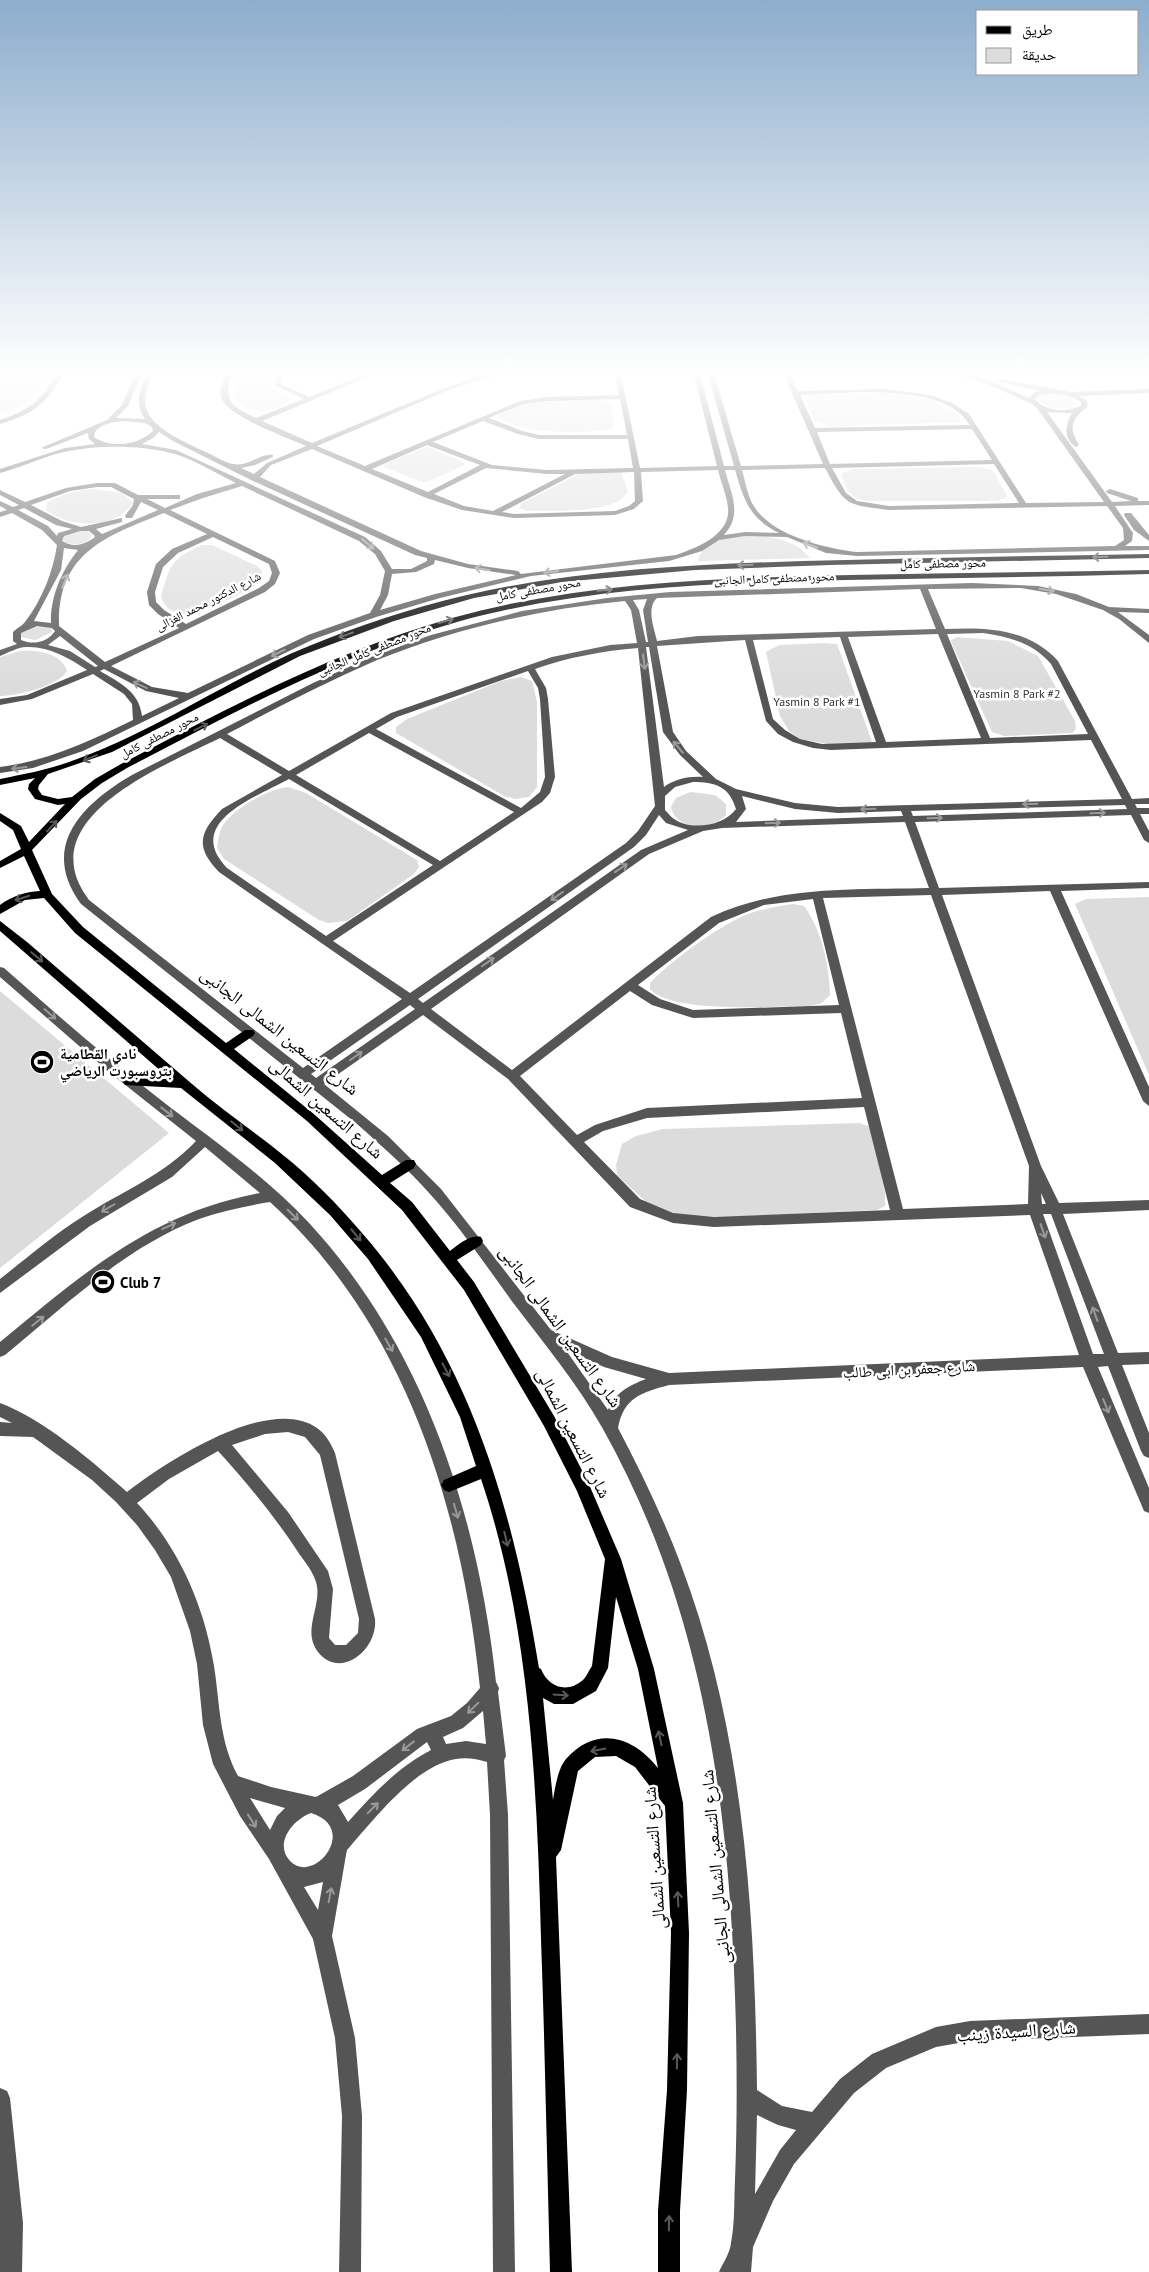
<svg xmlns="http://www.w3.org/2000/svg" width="1149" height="2272" font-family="'PT Sans','Noto Naskh Arabic',sans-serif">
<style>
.green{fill:#dcdcdc}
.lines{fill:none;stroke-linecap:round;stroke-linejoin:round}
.minor{fill:#555;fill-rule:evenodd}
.major{fill:#000;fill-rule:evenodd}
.oneway{stroke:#999}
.oneway2{stroke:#595959}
.labels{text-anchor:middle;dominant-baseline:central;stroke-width:5;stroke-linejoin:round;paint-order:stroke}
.far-street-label{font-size:12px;fill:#000;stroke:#fff}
.far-park-label{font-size:12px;fill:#333;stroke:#fff}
.poi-label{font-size:15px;font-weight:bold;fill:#000;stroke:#fff;text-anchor:start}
.street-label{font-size:15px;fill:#000;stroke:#fff}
.near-street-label{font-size:18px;fill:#000;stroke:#fff}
</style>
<rect width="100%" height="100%" fill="#fff"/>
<!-- green -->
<g class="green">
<path d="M0,370H50C34,397 31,405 0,414Z"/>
<path d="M239,370H271L268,385L289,397V401C267,414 252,416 233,397V390Z"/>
<polygon points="330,370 374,370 348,381 330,374"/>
<polygon points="895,393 929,399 956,412 961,422 830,426 814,421 806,398 813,394"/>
<path d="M1057,393L1072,397L1075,404C1065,411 1045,409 1036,399L1042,394Z"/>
<path d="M601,399L611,405L614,425L612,429C584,434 522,435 499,417C507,396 581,399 601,399Z"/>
<polygon points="427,447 464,462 465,465 424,483 384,467 385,464"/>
<path d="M977,467L992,470L994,472L1007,496L1005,498L995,501H866C849,498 847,489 841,474L853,469Z"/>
<path d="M583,472H621L628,491C617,515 551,510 527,511L519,508L522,503Z"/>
<path d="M94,489L122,493L133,503C115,530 70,528 46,510L47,503C61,494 78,490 94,489Z"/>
<path d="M86,530L92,535C87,547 70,545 59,541L66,532Z"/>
<path d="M741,536C767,536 792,537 810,558L698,561C702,541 724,538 741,536Z"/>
<path d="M202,545H212L257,566L262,571L261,580L256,585C234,596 173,635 161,597C170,564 171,559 202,545Z"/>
<polygon points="35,624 52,627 52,632 35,640 21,637 19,632"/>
<polygon points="957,637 1008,641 1038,656 1075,721 1076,728 1073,733 1004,736 992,732 952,644 951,640"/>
<polygon points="824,643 837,644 872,742 828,744 800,739 789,731 780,716 766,652 779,645"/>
<path d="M20,651C37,650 60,652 67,671C58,686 17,696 0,696V657Z"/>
<polygon points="521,677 532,681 537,702 537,787 529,797 515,799 504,796 396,733 396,727 407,719 501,681"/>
<path d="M288,787L306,793L417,860L419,867L414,874L347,921L328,923L319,920L224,859L217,848C218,841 219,832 223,825C236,807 266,790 288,787Z"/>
<path d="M690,792L715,795L726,804V815C712,831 676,831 671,807L676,798Z"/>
<polygon points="1149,897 1149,1075 1075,904 1086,899"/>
<path d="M793,904L804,906C822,931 829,964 830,995L822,1003L810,1006C777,1006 671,1014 650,989V983C671,961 710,933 737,919C754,910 774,907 793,904Z"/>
<polygon points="0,991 169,1133 0,1268"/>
<polygon points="859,1123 871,1127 885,1193 885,1206 877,1210 725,1217 670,1216 645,1201 617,1175 616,1165 622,1144 636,1136 663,1129"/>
</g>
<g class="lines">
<!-- minor -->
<g class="minor">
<path d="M59,370H65C48,402 35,414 0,424V420C32,409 42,400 59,370Z"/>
<path d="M137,370H143L128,406L116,418L145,419C133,402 141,387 149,370H155C151,380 144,392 145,403C147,429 192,445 212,455C218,458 226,463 233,464C248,467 260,453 273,455V457L255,465L241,468L254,474L267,463L306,446C288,438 226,416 221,397C219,389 224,379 226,370H232C224,401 228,405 256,418L304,399L276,386V370H282L281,384L309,397L376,370H385L262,421L312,443L445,388L472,378L506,370L510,372L476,381L449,390L317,446L365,466L520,401L546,397L619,395L614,370H620L640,468L717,466L693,371L699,370L724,466H734L707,371L713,370L741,466L823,464L782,370H788L798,391L885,389L930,395L952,403L969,414L1026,503L1104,502L1037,408L1032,404L987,384L943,370C973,370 1003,387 1029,398L1035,392L1040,391L997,381L1000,379L1072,392L1149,389V393L1079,396L1086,400L1088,406C1073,419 1067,425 1079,445L1076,447C1063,439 1065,425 1072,413L1047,412L1112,502L1131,501L1107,493L1106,491L1110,489L1138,498V501H1149V505L1115,506L1133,533L1132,541L1125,546H1149V550L857,556L826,553L787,537L745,536L719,540L702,551L669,561L531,576L440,598L376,617L314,639L83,751L33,768L0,773V767C48,761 90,741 133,720L132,704L124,694L93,674L32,699L0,705V699L27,695L87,670C69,658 49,646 26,647C18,647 8,653 0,656V650L17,644L13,641V632C17,628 22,626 25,622C42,600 53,572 57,545L42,530L12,513L0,517V512L7,510L0,506V501L13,507L19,505L0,495V490L25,502L66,488L97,483H115L138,495H180V499H147L165,508L197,494L236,483C217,474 192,458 171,453C141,445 99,445 69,451C46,455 23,467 0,473V469L65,448L95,444L89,439L88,433L46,449L41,448L107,420L122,405ZM861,392C896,393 949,392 970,425L815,428L800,395ZM1051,393L1070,396L1081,402L1082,405C1068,413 1045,412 1035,399L1039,395ZM620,399L627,435H539L522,431L489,418L523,404L546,401ZM124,421L145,423L152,427L153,431C138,445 112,449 94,437C95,424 113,422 124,421ZM483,421L518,434L539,439H628L633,468L547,470L492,465L433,442ZM972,429L992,460L830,464L817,432ZM159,432L173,441L251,480L415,555L427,558V561L411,569H392L381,551L365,537L176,450L142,444L153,438ZM427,445L480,465L428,492L372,469ZM312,449L424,497L462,510L514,518L615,515L634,509L643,501L641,472L718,470C721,483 727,496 728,508C731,535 696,548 676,555L521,574L518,571L468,564L421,551L260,477L271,465ZM994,464L1019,503L889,506L857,501L846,493L832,468ZM486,468L547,474H565L493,511L464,506L434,494ZM825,468C846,507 846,504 889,510L1107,506L1123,528L1124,540L1115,546L857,552C824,548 769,535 752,503C747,493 745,480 742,470ZM725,470H735C744,500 749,518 779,533L745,532L724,535C743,514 731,494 725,470ZM634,472L635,501L629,506L615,511L514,514L502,512L575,474ZM242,486L359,541L375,554L385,571L380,595L370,613L308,635L188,693L152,687L111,666L265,592L275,584L280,573L275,561L170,510L203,498ZM97,487H111L134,499L133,505L125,516L126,518H132L141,502L158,510L102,534L96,529L122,522V518L81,527L62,521L31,505L70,491ZM24,508L56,525L72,529L58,533L57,536L48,526L18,510ZM164,513L207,534L172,549L156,564L147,592L149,605L158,614L179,628L105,662L59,626C57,552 107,536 164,513ZM80,531H89L95,536L94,538C84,545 73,548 62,541L64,536ZM213,537L269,564L272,573L269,581L259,588L186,624L164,610L156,602L155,592L163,567L178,553ZM64,548L78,550C62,570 50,597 51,623L34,621L61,570ZM435,560L468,568L516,575L435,594L380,610L388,595L392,574L416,572L434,564ZM37,626L52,628L55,631C47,643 33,645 21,640V633ZM60,636L98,666L95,667L70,651L48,645ZM104,669L146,691L179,698L142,716C139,691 120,683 100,671Z"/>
<polygon points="523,370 516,373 513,371 513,370"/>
<polygon points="1125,513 1131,513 1149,535 1149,541 1134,530 1124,515"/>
<path d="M972,583L1038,586L1076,594L1109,607L1149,609V613L1118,612L1149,635V643L1119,619L1103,610L1056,594L1021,588L928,589L945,629C986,627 1028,628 1058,661L1132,799L1149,798V804H1135L1137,808H1149V814H1140L1149,831V843L1144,840L1131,815L915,822L939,888L1149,882V888L1061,891L1149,1087V1106L1143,1101L1050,891L942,895L1041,1166L1059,1203L1149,1200V1210L1063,1214L1118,1353L1149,1352V1364L1122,1365L1149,1433V1458L1144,1456L1141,1451L1108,1366L1098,1367L1149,1488V1513L1144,1511L1083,1367L669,1385C641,1393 624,1397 618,1428C641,1472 663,1517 681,1565C744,1731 755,1913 757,2090L782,2106L812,2112L840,2079L872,2054L936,2027L970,2021L1149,2014V2034L970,2041L936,2047L886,2068L854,2093L794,2164L773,2201L753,2247L751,2272H719C723,2263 730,2253 731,2243C735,2223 734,2200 735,2180C737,2129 737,2079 736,2028C731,1819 707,1615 603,1429C577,1383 543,1342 511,1300C485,1264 460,1227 430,1194C408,1169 383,1147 357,1124L81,904C39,847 82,804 132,775L313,683L371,657L431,635L522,611L607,598L670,592ZM920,589L936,629L698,636L657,641C654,628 646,608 657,598ZM647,599L643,610L648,642H646L639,610L633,600ZM625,601L631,610L637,643L610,645L552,657L391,713L289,771L227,734C276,708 326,682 377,660C457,628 540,609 625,601ZM983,633C1010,637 1033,643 1051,664L1088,734L990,738L947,634ZM938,634L981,738L886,742L848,637ZM840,637L876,742L822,744L800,739L785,730L773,719L753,640ZM745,640L766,721L778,734L793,742L813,748L831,750L1091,740L1122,799L838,807L795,803L736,789L716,779L686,751L673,732L657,646ZM646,647H649L663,732L680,755L703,777C690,776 674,779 664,787ZM638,648L655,806L638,831L626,843L410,993L333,941L542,802L550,793L555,777L548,699L546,688L535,669C569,657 603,651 638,648ZM528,671L538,688L540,699L545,777L540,792L521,808L376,729L397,717ZM369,733L514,812L440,861L296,775ZM220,738L282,775L222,809C199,833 195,847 219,872L402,999L303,1068L89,900C27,818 166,765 220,738ZM289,779L433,865L326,936L227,868C183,823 256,797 289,779ZM693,782C715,782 729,786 736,809C724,826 691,831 674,819C671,817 668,813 665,810V796L675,787ZM742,796L795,809L838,813L901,811L903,816L736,822L746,809ZM1125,805L1127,809L913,816L911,811ZM659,815L666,823L688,830L641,850L423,1003L418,999L634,847L646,835ZM905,822L929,888C855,890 779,885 711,917L512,1070L431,1009L649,854L703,831L722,828ZM931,895L1029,1166L1028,1204L903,1209L823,898ZM813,899L839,1005L693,1010L660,999L638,985L719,923L764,905ZM630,991L652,1005L693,1018L841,1013L862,1098L647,1108L595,1125L577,1135L520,1076ZM410,1005L415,1009L316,1078L311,1074ZM423,1015L508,1079L630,1207L673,1223L714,1227L1030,1215L1079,1355L669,1373L612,1357L551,1330L441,1189L388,1136L324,1084ZM864,1107L890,1210L714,1217L673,1213L640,1199L584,1142L603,1131L647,1118ZM1041,1193L1046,1204H1042ZM1043,1214H1051L1104,1354H1093ZM565,1349L604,1367L646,1379C628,1386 616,1392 608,1410ZM757,2115L778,2125L796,2130L780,2150L755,2194Z"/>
<path d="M0,967L4,968C54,1012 104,1056 157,1097C208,1137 265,1175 310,1224C425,1349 478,1516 496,1682L499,1688L498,1692L506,1756L504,1760L508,1815L515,2272H493L490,1815L487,1762C477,1759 466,1757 456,1759C415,1765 373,1821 347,1850L346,1855L332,1936L355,2038L362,2116L361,2272H339L342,2116L335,2038L313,1939L269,1859L240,1816L213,1764L203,1725L197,1664L190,1631L171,1577L155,1550L137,1525L116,1502L92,1480L40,1442L33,1437L0,1436V1422L12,1423L0,1417V1403C43,1419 92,1461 127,1492C166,1462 269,1394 317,1428C326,1434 331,1444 335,1453L375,1619C378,1650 340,1680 318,1652C301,1630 323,1605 316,1582C313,1572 306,1563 300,1555C276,1518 248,1484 218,1451L169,1479L137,1503C179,1548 204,1605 214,1666C220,1704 219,1741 238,1776L271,1787L316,1797L353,1776L417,1729L451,1716L467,1703L480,1688C462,1510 406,1325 270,1202C246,1206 222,1211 199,1219C125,1247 65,1306 5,1355L0,1357V1342C83,1274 151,1213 260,1193L205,1147L172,1177L90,1226L0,1293V1279C27,1258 53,1235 82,1217C121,1192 164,1175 196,1141L109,1072L0,977ZM288,1432L305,1437L320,1455L359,1619L358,1633L346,1645H335L329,1638L333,1589L328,1571L288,1512L232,1445L265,1434ZM483,1711L486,1744L466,1741L446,1744L443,1737L463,1728ZM427,1742L431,1750C398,1767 373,1794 348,1822L338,1805L365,1789ZM250,1798L285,1808L277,1816L270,1830ZM311,1813C360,1828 314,1886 290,1861C274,1844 292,1820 311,1813ZM323,1882L318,1910L304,1887Z"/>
<polygon points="0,2088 7,2091 10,2098 23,2223 22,2272 0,2272"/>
</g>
<!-- major -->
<path class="major" d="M1149,554V558L830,565L695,570L562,582L474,598L394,621L300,656L112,752L48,774L39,785L38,789L42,795L58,799L72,797L95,779L121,764C228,708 335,651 452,618C581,582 717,578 850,575C950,573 1049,572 1149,570V574C1048,577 947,578 846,580C716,583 583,587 457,622C340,655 234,712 127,768L102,783L81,799L32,850L52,894L83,927L226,1043L245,1030H253L255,1033L253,1036L234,1049L315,1115L382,1175L406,1160H414L416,1164L414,1168L390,1183L412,1202L450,1251C458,1245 470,1234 481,1237L483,1241L481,1245L457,1260L474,1282L554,1416L588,1482L621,1559L654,1669L683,1803L689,1933L687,2090L680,2211V2272H658V2211L667,2090L671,1933L665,1806L635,1767L616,1756L595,1757L578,1771L561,1850L556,1857L572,2272H550C547,2161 545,2050 541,1939C537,1787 530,1624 481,1479L449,1492L444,1490L441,1485L444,1480L476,1466L460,1417L421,1337L368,1259L330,1215L275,1163L181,1088L125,1085L123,1082L125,1079L129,1078L170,1079L0,931V921L27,942C82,989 137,1037 192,1084C221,1109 253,1131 283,1155C312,1178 338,1205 362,1233C470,1357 513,1509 539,1668L541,1669C548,1687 567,1694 583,1680C587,1676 589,1670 592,1666L605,1559L577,1491L544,1426L464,1290L402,1210L307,1121L75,933L44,898L25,900L0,914V905C12,896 25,892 40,891L24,856L0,868V861L21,849L13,830L0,821V813L21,826L29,842L65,804L58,805L35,799L28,789L29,784L35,778L0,785V779C24,774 47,770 69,762C141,737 205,695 273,662C321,639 373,621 424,606C547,571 676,565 803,561C918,558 1034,556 1149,554ZM616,1597L638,1669L658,1768C633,1736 596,1725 566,1759C558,1768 555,1788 553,1800L543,1698L554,1704H573L596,1691L608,1668Z"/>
</g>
<!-- one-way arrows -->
<defs><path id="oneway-shaft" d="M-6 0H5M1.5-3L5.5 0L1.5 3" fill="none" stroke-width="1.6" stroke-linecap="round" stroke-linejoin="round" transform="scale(1.25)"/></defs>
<g class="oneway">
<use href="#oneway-shaft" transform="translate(368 544) rotate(40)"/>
<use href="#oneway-shaft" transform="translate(810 545) rotate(-160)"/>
<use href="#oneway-shaft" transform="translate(482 569) rotate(-171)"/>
<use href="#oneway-shaft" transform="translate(551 572) rotate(172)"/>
<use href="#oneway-shaft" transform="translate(65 581) rotate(-68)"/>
<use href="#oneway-shaft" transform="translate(1047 590) rotate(9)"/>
<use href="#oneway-shaft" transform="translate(278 653) rotate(154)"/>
<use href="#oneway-shaft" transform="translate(644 662) rotate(83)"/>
<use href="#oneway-shaft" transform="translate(140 685) rotate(-155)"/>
<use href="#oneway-shaft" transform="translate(678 747) rotate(-130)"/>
<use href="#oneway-shaft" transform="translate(19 768) rotate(173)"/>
<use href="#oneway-shaft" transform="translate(1030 804) rotate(178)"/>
<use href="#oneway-shaft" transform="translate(868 809) rotate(178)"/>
<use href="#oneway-shaft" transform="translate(1098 813) rotate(-2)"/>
<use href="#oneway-shaft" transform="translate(935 818) rotate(-2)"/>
<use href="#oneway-shaft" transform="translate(773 823) rotate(-2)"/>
<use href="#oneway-shaft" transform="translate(621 868) rotate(-34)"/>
<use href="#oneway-shaft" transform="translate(557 896) rotate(145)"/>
<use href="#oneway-shaft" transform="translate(488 962) rotate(-35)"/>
<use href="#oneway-shaft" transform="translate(50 1014) rotate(41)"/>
<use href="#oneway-shaft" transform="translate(356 1056) rotate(-35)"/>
<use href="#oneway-shaft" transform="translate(167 1112) rotate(38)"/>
<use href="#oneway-shaft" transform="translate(108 1208) rotate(150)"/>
<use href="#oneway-shaft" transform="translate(293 1215) rotate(45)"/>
<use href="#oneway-shaft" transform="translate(169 1226) rotate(-25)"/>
<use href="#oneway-shaft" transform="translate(1043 1231) rotate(71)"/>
<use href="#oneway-shaft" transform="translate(1095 1314) rotate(-110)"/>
<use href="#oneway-shaft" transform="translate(38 1321) rotate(-39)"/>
<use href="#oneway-shaft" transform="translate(389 1345) rotate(60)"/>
<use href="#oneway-shaft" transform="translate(1106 1406) rotate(68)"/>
<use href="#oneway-shaft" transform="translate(456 1511) rotate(74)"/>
<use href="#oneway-shaft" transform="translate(473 1708) rotate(136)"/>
<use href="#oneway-shaft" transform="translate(408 1746) rotate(142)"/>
<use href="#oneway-shaft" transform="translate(373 1808) rotate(-45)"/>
<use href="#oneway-shaft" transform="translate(252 1821) rotate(58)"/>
<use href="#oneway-shaft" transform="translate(330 1895) rotate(-79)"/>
</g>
<g class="oneway2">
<use href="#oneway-shaft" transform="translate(1100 557) rotate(178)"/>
<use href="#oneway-shaft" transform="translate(745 565) rotate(178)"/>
<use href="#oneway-shaft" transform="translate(605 590) rotate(-6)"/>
<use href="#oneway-shaft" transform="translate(446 621) rotate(-15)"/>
<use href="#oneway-shaft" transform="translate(346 635) rotate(160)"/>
<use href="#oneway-shaft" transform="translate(201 727) rotate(-27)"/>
<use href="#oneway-shaft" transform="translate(90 758) rotate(157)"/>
<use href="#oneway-shaft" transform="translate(52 826) rotate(-48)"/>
<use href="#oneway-shaft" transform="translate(22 898) rotate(162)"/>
<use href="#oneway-shaft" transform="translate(37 957) rotate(40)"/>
<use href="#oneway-shaft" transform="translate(237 1126) rotate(39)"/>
<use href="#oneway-shaft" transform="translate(356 1235) rotate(50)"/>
<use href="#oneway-shaft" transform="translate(446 1370) rotate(62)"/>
<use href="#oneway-shaft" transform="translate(506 1539) rotate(77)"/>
<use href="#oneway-shaft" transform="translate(561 1695) rotate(4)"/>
<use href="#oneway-shaft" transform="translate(660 1738) rotate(-102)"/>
<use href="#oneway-shaft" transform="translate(598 1750) rotate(169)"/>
<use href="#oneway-shaft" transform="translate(678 1899) rotate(-93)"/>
<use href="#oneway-shaft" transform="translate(677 2061) rotate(-89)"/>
<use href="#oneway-shaft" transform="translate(669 2223) rotate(-89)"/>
</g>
<!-- sky -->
<linearGradient id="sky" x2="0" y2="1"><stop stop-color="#8cadcc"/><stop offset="0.54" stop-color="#fff"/><stop offset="1" stop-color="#fff" stop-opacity="0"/></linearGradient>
<rect width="1149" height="688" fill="url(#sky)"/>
<!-- icons -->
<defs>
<g id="stadium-disc" transform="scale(1.25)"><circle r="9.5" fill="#000" stroke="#fff"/><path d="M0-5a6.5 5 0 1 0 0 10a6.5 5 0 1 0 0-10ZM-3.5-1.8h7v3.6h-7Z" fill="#fff"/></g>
</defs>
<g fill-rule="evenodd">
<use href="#stadium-disc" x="42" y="1062"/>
<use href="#stadium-disc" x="103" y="1282"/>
</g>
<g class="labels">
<!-- far-street labels -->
<g class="far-street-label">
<text transform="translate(943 563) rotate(-1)">محور مصطفى كامل</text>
<text transform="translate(774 578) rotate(-2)">محور مصطفى كامل الجانبى</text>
<text transform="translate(538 589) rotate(-10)">محور مصطفى كامل</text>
<text transform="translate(208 601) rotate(-27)">شارع الدكتور محمد الغزالى</text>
<text transform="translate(374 649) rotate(-22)">محور مصطفى كامل الجانبى</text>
<text transform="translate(159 735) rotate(-27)">محور مصطفى كامل</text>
</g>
<!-- far-park labels -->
<g class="far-park-label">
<text x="1017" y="693">Yasmin 8 Park #2</text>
<text x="817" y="701">Yasmin 8 Park #1</text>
</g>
<!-- poi labels -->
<g class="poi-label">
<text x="60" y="1053">نادي القطامية<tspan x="60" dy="17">بتروسبورت الرياضي</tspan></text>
<text x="120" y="1282">Club 7</text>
</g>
<!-- street labels -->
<g class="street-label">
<text transform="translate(909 1369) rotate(-3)">شارع جعفر بن ابى طالب</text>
</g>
<!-- near-street labels -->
<g class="near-street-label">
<text transform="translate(280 1031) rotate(38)">شارع التسعين الشمالى الجانبى</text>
<text transform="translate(327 1108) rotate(41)">شارع التسعين الشمالى</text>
<text transform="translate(561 1326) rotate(54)">شارع التسعين الشمالى الجانبى</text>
<text transform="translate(574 1433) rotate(63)">شارع التسعين الشمالى</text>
<text transform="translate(654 1858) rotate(-94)">شارع التسعين الشمالى</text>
<text transform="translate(715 1867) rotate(-95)">شارع التسعين الشمالى الجانبى</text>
<text transform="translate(1016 2031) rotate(-4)">شارع السيدة زينب</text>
</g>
</g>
<!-- legend -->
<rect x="976" y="10" width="162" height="65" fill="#ffffff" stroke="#999999"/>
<rect x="986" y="26" width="25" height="8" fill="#000000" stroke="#999999"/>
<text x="1022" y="35" font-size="15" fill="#000000">طريق</text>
<rect x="986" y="48" width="25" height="15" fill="#dcdcdc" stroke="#999999"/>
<text x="1022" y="60" font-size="15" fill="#000000">حديقة</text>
</svg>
